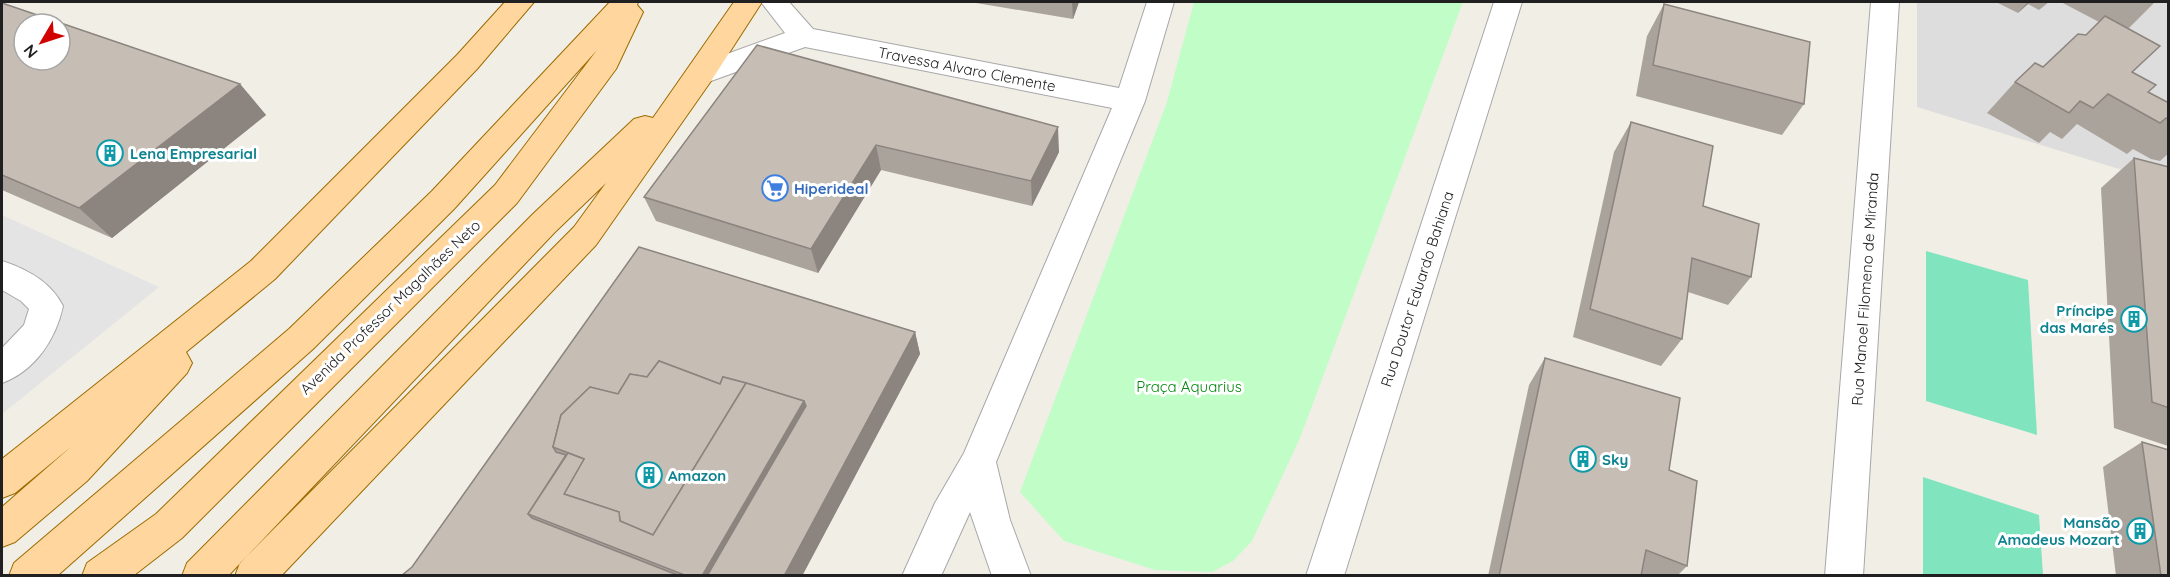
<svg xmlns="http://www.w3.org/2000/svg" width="2170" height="577" font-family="Quicksand,sans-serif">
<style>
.residential{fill:#dedddd}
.park{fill:#c1fdc7}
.pitch{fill:#80e5bf}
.parking{fill:#e4e4e4}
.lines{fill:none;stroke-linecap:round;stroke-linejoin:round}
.minor-casing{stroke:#a7a7a7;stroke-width:2}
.major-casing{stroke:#9c6b00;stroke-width:2}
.minor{fill:#fff;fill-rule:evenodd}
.major{fill:#ffd69d;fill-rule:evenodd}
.wall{fill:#aaa39c}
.shaded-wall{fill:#8b847f}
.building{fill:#c6bdb5;stroke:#8b847f;stroke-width:1.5;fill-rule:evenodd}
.labels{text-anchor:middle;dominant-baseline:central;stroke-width:6;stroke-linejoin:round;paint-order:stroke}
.street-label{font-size:15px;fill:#202020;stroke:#fff}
.culture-label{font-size:15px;font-weight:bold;fill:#0d838f;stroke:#fff;text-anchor:start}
.shop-label{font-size:15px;font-weight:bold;fill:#366cbe;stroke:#fff;text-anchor:start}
.park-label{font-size:15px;fill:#058811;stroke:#fff}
</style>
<rect width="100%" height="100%" fill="#f1eee6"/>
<!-- residential -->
<polygon class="residential" points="1917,2 2168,2 2168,184 1917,107"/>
<!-- park -->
<polygon class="park" points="1194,2 1463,2 1300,438 1252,541 1233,561 1212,572 1155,570 1064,541 1020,492 1167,102"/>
<!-- pitch -->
<g class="pitch">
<polygon points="1926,251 2028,280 2037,435 1926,401"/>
<polygon points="1923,477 2039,515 2043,575 1923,575"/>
</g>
<!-- parking -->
<polygon class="parking" points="2,215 159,287 2,414"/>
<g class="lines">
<!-- minor casing -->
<g class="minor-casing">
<g id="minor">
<polygon points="761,2 789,2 813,29 1119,88 1147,2 1174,2 1145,101 996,462 1010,520 1031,576 992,576 970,512 941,576 902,576 935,503 964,453 1112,108 805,47 711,81 701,84 691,81 687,74 691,67 785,33"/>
<polygon points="1494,2 1522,2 1344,576 1306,576"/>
<polygon points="1871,2 1899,2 1863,576 1825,576"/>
<path d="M2,261C27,269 51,282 63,306C56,339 35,371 2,383V348L24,325L29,309L21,301L2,290Z"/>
</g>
</g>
<!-- major casing -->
<g class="major-casing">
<g id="major">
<polygon points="505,2 534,2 477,69 275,279 186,352 192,363 187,373 87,481 15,542 2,547 2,507 72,446 15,493 2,498 2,459 251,261 457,55"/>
<polygon points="610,2 638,2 637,5 643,12 616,69 517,203 182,538 133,576 82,576 87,563 156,514 495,185 597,50 454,209 313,349 57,576 9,576 14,563 289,329 432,191"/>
<polygon points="734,2 762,2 711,81 596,245 281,576 235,576 240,563 574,227 606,183 555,232 228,576 182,576 187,563 533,214 634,119 645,116 653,118"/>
</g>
</g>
<!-- minor -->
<use href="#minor" class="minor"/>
<!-- major -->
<use href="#major" class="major"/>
</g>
<!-- wall -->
<g class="wall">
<polygon points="970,2 1079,2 1073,19"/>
<polygon points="1996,2 2049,2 2039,10 2028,4 2018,13"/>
<polygon points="2061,2 2155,2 2129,28 2126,27 2160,46 2133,72 2148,92 2169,103 2169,153 2160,161 2151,159 2133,149 2127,154 2077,124 2062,139 2050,132 2039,143 1987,113 2015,82 2043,67 2086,35 2099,22"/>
<polygon points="2,3 240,84 266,115 112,238 2,190"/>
<polygon points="1664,4 1804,104 1782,135 1636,96 1647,36"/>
<polygon points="757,45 1059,152 1032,206 881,170 818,273 656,221 644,197"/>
<polygon points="1631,122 1703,206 1751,277 1728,305 1688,292 1682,339 1661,366 1573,337 1614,152"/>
<polygon points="2134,158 2169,167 2168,446 2114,428 2101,188"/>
<polygon points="639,247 915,332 920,354 802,576 401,576 412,567"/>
<polygon points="1545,358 1669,470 1687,566 1677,576 1488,576 1529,385"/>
<polygon points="2142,442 2169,576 2116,576 2103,467"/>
</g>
<!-- shaded-wall -->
<g class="shaded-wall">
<polygon points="1072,2 1079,2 1073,19"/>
<polygon points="2028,2 2030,2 2018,13"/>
<polygon points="240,84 266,115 112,238 79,208"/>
<polygon points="1058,127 1059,152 1032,206 1031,181"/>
<polygon points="876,145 881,170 818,273 811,249"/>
<polygon points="915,332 920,354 802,576 784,576"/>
<polygon points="804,401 815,427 729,576 702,576"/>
</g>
<!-- building -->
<g class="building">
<path d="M2,3L240,84L79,208L2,175ZM24,24H60V60H24Z"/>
<polygon points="1664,4 1810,42 1804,104 1653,65"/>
<polygon points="2105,16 2160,46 2132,72 2156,85 2148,92 2169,103 2169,119 2166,118 2160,123 2108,94 2093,108 2080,101 2069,113 2015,82 2035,63 2043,67 2078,34 2086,35"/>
<polygon points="757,45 1058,127 1031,181 876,145 811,249 644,197"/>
<polygon points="1631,122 1713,146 1703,206 1759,224 1751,277 1692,258 1682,339 1590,309"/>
<polygon points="2134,158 2169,167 2169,408 2152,402"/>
<polygon points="639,247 915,332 784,576 707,576 806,406 804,401 746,383 723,377 720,384 659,361 647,377 630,374 618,394 590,387 561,415 553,447 556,452 566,455 528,514 532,518 680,576 401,576 412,567"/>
<polygon points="1545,358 1680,398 1669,470 1697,481 1687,566 1646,550 1641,576 1499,576"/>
<polygon points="659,361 720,384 723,377 746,383 653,535 620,521 619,512 564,494 584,459 553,447 561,415 590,387 618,394 630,374 647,377"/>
<polygon points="746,383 804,401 702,576 687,576 528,514 568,453 584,459 564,494 619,512 620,521 653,535"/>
<polygon points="2142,442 2169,450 2169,576 2161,576"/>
</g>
<!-- icons -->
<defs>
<g id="building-ring" transform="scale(1.35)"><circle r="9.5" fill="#fff" stroke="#0f9aa8" stroke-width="1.5"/><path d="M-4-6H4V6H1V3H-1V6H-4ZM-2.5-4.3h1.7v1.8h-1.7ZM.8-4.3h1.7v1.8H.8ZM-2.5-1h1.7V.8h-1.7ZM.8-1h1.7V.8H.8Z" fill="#0f9aa8"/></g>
<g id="supermarket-ring" transform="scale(1.35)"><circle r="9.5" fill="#fff" stroke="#3f7fe0" stroke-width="1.5"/><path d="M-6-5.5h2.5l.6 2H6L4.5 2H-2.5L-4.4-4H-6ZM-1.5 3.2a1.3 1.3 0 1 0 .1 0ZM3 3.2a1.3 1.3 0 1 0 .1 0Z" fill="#3f7fe0"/></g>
</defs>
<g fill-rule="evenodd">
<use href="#building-ring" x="110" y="153"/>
<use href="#supermarket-ring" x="775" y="188"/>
<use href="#building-ring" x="2134" y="319"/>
<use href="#building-ring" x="1583" y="459"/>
<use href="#building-ring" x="649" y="475"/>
<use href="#building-ring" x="2140" y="531"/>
</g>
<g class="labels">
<!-- street labels -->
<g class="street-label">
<text transform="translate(967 69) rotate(11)">Travessa Alvaro Clemente</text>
<text transform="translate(1417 289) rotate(-72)">Rua Doutor Eduardo Bahiana</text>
<text transform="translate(1865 289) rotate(-86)">Rua Manoel Filomeno de Miranda</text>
<text transform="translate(390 307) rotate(-44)">Avenida Professor Magalhães Neto</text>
</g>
<!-- culture labels -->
<g class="culture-label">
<text x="130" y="153">Lena Empresarial</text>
<text x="2114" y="310" text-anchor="end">Príncipe<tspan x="2114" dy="17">das Marés</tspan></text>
<text x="1602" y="459">Sky</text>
<text x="668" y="475">Amazon</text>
<text x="2120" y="522" text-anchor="end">Mansão<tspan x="2120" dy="17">Amadeus Mozart</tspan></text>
</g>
<!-- shop labels -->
<g class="shop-label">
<text x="794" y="188">Hiperideal</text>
</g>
<!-- park labels -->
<g class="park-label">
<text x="1189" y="386">Praça Aquarius</text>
</g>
</g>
<!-- border -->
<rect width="2170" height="577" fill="none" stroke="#202020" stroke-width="6"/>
<!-- north arrow -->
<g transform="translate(42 42) rotate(231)"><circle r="28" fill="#ffffff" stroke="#a6a6a6" stroke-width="1.5"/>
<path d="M0-4.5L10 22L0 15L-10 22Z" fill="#d00300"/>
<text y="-9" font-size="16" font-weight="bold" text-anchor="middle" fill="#202020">N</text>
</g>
</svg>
